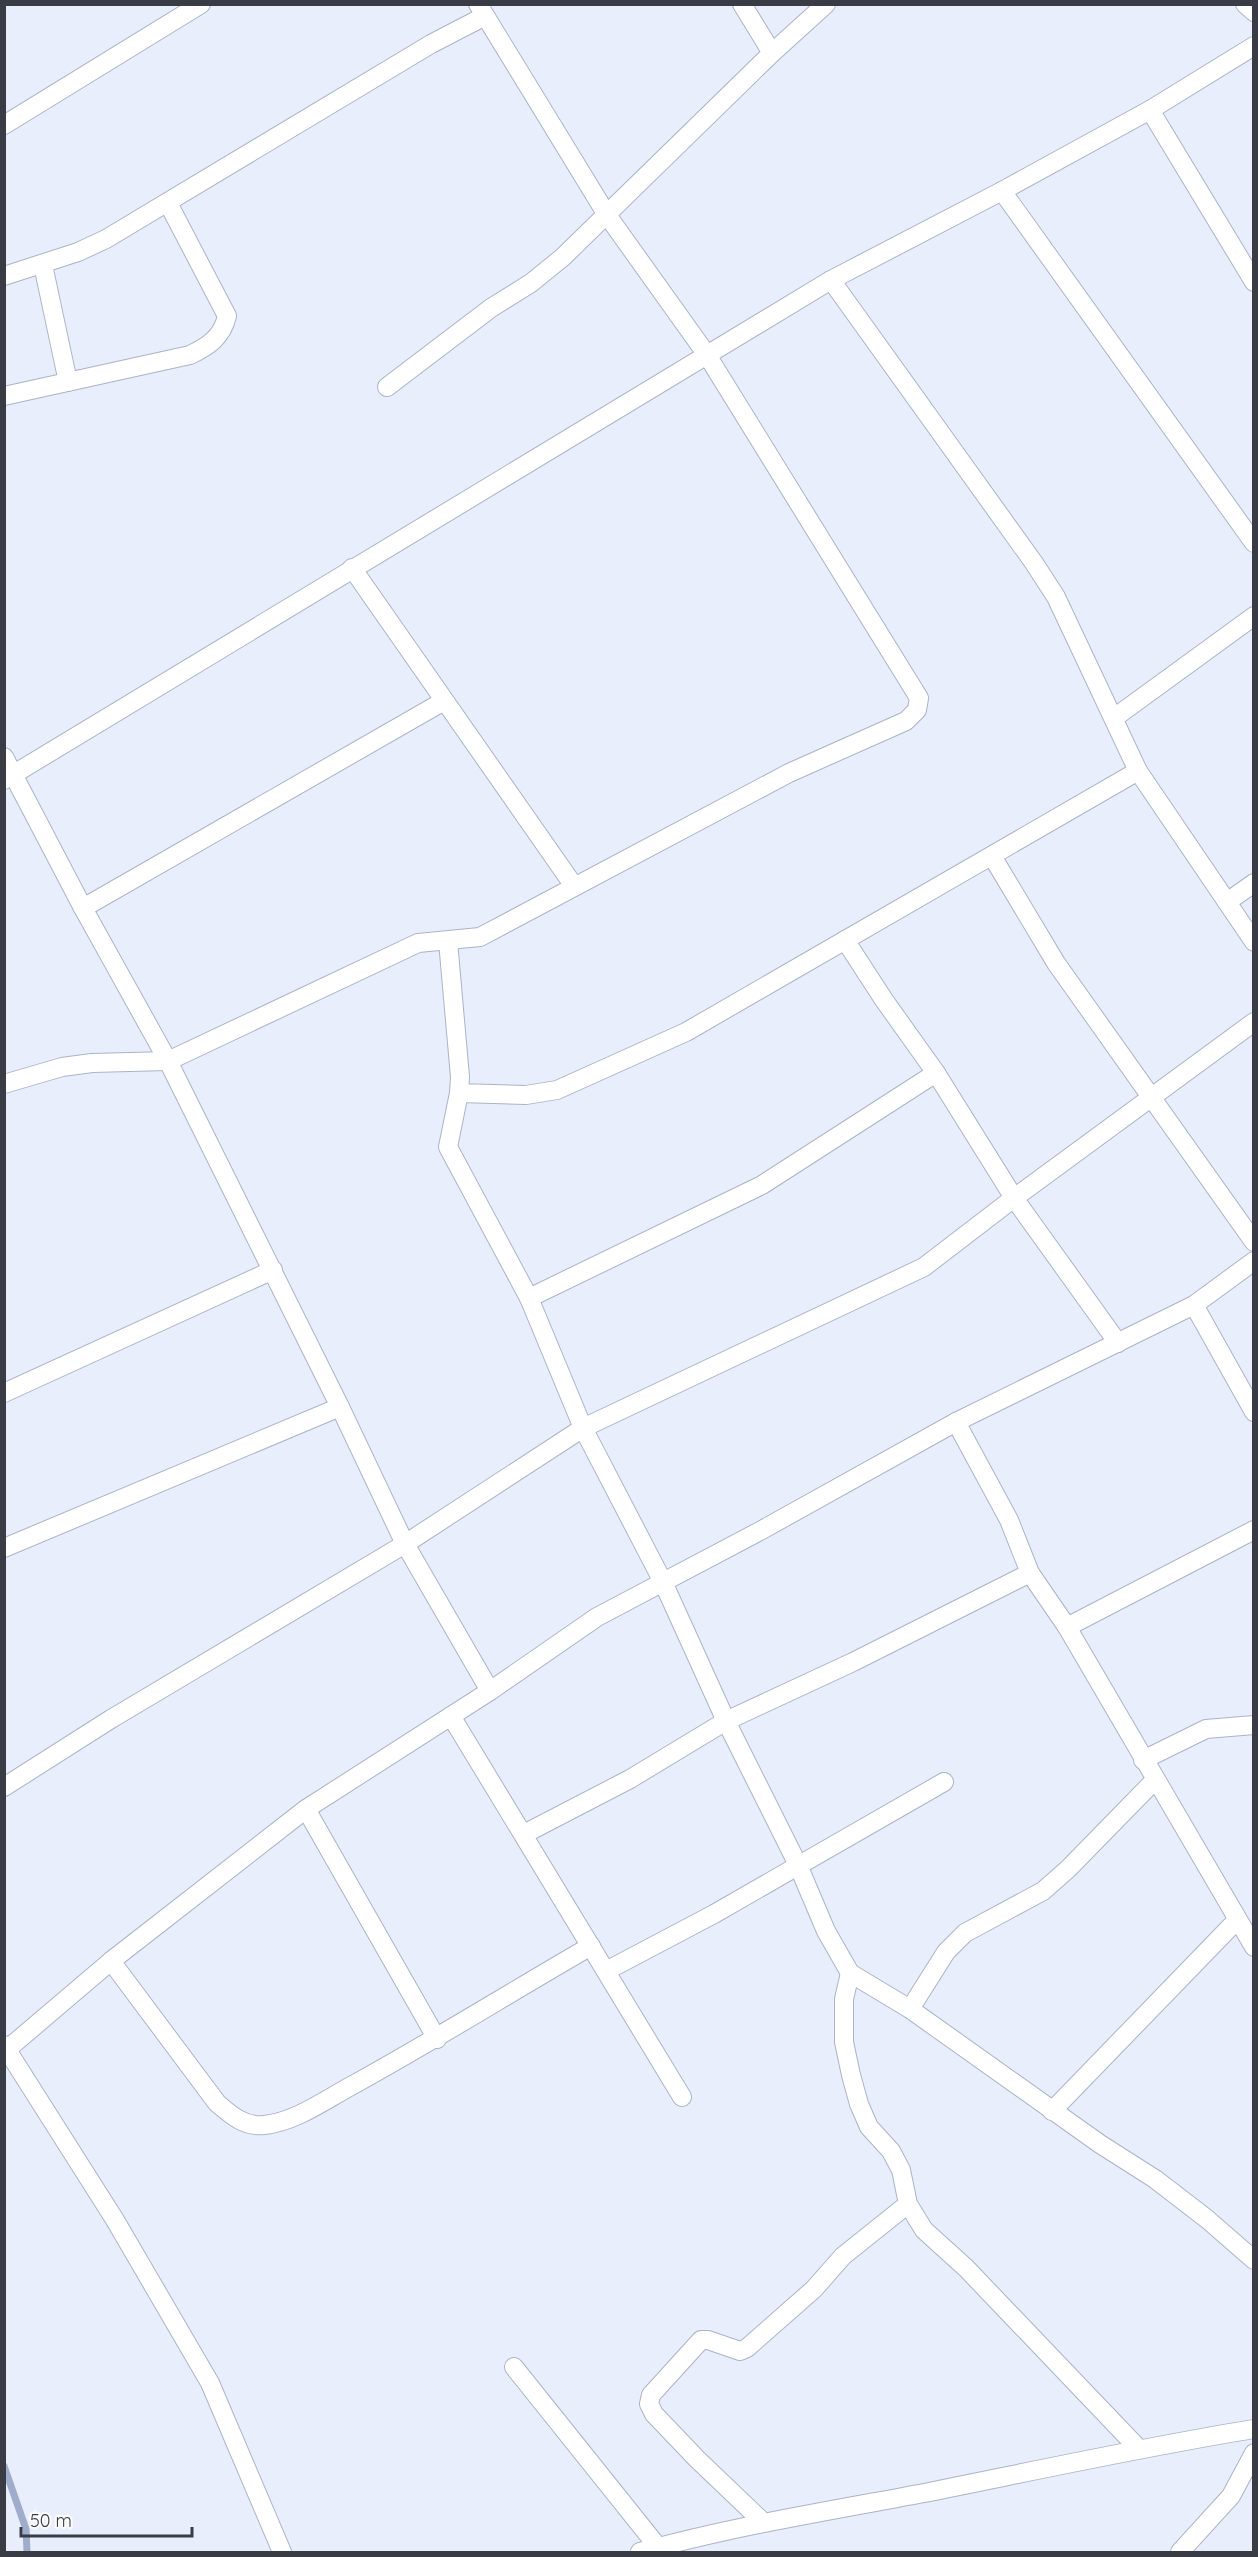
<svg xmlns="http://www.w3.org/2000/svg" width="1258" height="2557" font-family="Quicksand,sans-serif">
<style>
.lines{fill:none;stroke-linecap:round;stroke-linejoin:round}
.stream{stroke:#a0accc;stroke-width:7}
.street-casing{stroke:#abb3c8;stroke-width:20}
.street{stroke:#fff;stroke-width:18}
</style>
<rect width="100%" height="100%" fill="#e8eefb"/>
<g class="lines">
<!-- stream -->
<polyline class="stream" points="4,2466 26,2529 27,2552"/>
<!-- street casing -->
<g class="street-casing">
<g id="street">
<polyline points="742,4 772,53"/>
<polyline points="1245,4 1254,12"/>
<polyline points="1150,110 1254,282"/>
<polyline points="4,125 201,4"/>
<polyline points="1002,191 1254,543"/>
<polyline points="43,265 68,382"/>
<polyline points="4,276 78,252 106,239 431,44 485,16"/>
<polyline points="831,280 1034,563 1056,597 1138,771 1254,942"/>
<polyline points="387,387 491,308 531,283 563,257 772,53 826,4"/>
<path d="M4,396L190,355C209,346 222,337 227,316L168,203"/>
<polyline points="352,568 574,886"/>
<polyline points="1114,718 1254,616"/>
<polyline points="4,757 83,908 168,1061 340,1407 405,1544 490,1691"/>
<polyline points="4,780 831,280 1002,191 1150,110 1254,46"/>
<polyline points="992,856 1056,963 1254,1242"/>
<polyline points="1227,902 1254,883"/>
<polyline points="83,908 444,701"/>
<polyline points="845,940 884,1000 936,1073 1014,1198 1118,1343"/>
<polyline points="448,941 460,1077 459,1093 526,1095 557,1090 686,1032 1138,771"/>
<polyline points="936,1073 762,1185 529,1298 583,1428 663,1582 726,1721 798,1865 826,1931 850,1973 910,2009 1100,2144 1155,2179 1207,2219 1254,2260"/>
<polyline points="4,1084 62,1067 92,1063 168,1061 418,943 480,937 789,773 906,721 917,710 919,698 707,355 607,215 478,4"/>
<polyline points="459,1093 448,1147 529,1298"/>
<polyline points="1194,1305 1254,1412"/>
<polyline points="4,1393 273,1270"/>
<polyline points="956,1422 1009,1520 1030,1573 1067,1627 1254,1947"/>
<polyline points="4,1548 340,1407"/>
<polyline points="1067,1627 1254,1530"/>
<polyline points="451,1716 682,2097"/>
<polyline points="1143,1760 1206,1729 1254,1725"/>
<polyline points="4,1787 111,1719 405,1544 583,1428 924,1267 1014,1198 1254,1022"/>
<polyline points="306,1809 437,2039"/>
<polyline points="524,1834 630,1779 726,1721 853,1662 1030,1573"/>
<path d="M111,1961L217,2103C231,2115 244,2127 264,2125C295,2122 325,2100 351,2086C433,2041 511,1992 591,1946"/>
<polyline points="606,1971 714,1914 944,1782"/>
<polyline points="850,1973 844,1999 844,2042 851,2075 859,2104 869,2127 891,2151 901,2170 908,2204 924,2230 966,2268 1138,2448"/>
<polyline points="910,2009 946,1952 965,1933 1043,1891 1068,1869 1155,1780"/>
<polyline points="4,2045 115,2220 210,2383 282,2552"/>
<polyline points="4,2052 111,1961 306,1809 490,1691 597,1617 760,1531 956,1422 1194,1305 1254,1261"/>
<polyline points="1052,2111 1237,1920"/>
<polyline points="514,2367 658,2547"/>
<polyline points="763,2522 697,2459 654,2414 649,2404 651,2395 701,2340 708,2340 740,2351 747,2348 814,2289 843,2256 908,2204"/>
<path d="M640,2552C734,2526 829,2511 924,2493C1034,2471 1143,2447 1254,2429"/>
<polyline points="1180,2552 1231,2496 1254,2453"/>
</g>
</g>
<!-- street -->
<use href="#street" class="street"/>
</g>
<!-- border -->
<rect width="1258" height="2557" fill="none" stroke="#393c45" stroke-width="12"/>
<!-- scale -->
<path d="M21 2527v9h171v-9" fill="none" stroke="#393c45" stroke-width="3"/>
<text x="30" y="2527" font-size="18" fill="#393c45" stroke="#fbfbfb" stroke-width="4.5" paint-order="stroke">50 m</text>
</svg>
